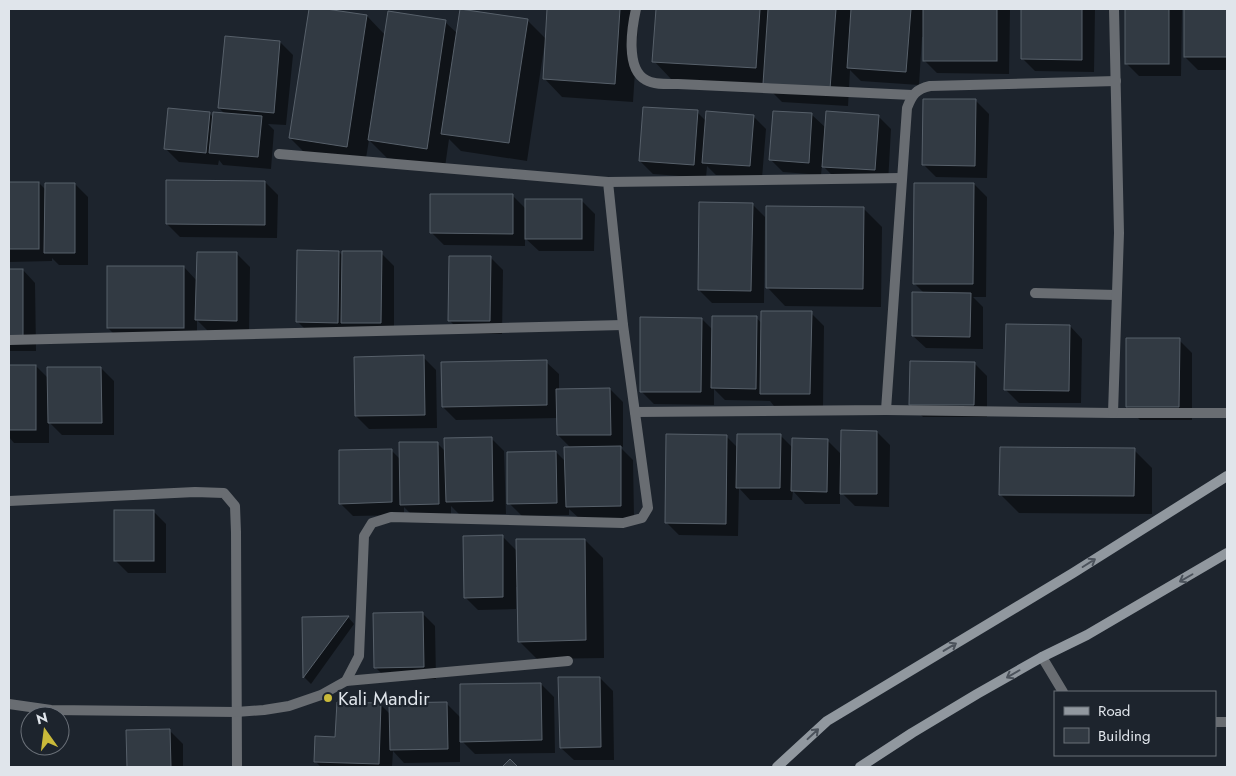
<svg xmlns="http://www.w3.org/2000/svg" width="1236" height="776" font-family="Jost,sans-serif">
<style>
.shadow{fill:#0007}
.building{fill:#323a43;stroke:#57606a}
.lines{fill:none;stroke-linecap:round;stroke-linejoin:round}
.minor{stroke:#696d72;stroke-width:10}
.secondary{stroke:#91989f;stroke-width:10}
.oneway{stroke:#4b525b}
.poi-dot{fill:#caba3a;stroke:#1d242d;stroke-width:2}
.labels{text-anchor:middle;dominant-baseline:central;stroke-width:4.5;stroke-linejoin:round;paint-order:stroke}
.poi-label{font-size:19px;fill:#e0e5eb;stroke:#1d242d;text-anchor:start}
</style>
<rect width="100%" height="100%" fill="#1d242d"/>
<!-- shadow -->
<g class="shadow">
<polygon points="310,9 367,16 385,35 445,22 458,34 527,20 547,40 549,9 639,9 633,102 562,97 544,78 546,48 544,48 527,161 461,151 449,139 445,167 387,158 369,140 365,164 308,156 290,138"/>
<polygon points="657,9 1010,9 1009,74 937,73 924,60 924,37 922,37 919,85 861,81 850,70 848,106 782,102 766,86 672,80 654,61"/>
<polygon points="1023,9 1095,9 1094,72 1035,71 1022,58"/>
<polygon points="1127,9 1182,9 1181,76 1139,76 1126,63"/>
<polygon points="1186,9 1227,9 1227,70 1198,70 1185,57"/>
<polygon points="280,42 293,55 286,125 268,124 274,130 271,169 223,165 219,160 218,165 179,162 166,149 209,113 214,118 225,114 219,108"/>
<polygon points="976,101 989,114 987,178 936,177 923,164"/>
<polygon points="697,112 706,121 753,116 766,129 762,178 716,175 707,166 706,178 653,174 640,161"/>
<polygon points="812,115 826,128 878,116 891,129 888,183 836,179 822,165 821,175 783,172 770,159"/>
<polygon points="265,182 278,195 277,238 180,237 167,224"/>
<polygon points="9,183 39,183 46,190 75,184 88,197 88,265 59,265 52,258 52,261 9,262"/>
<polygon points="974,184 987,197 986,297 973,297 983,307 983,349 926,348 913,336 924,293 914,283"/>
<polygon points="513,196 526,209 582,201 595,214 594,251 539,251 525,238 525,246 444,245 431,232"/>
<polygon points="752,204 765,217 764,303 712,303 699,290"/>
<polygon points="864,209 882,227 881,307 785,306 767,287"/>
<polygon points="339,252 343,256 381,253 394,266 394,335 310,334 297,321"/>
<polygon points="237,254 250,267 249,333 210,333 197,320 197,340 121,341 108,328 184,267 197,281"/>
<polygon points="490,257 503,270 502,334 462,333 449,320"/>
<polygon points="9,270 23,270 35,283 36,351 9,351"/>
<polygon points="811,313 824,326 823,407 774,406 770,401 725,400 714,389 714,405 654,404 641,391 702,319 713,330 756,317 762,324"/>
<polygon points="1070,326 1082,339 1081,403 1019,403 1006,390"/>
<polygon points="1179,340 1192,353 1192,420 1140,420 1127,407"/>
<polygon points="423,357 436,370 437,428 369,429 356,416"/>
<polygon points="546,362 559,374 559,390 610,389 623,402 623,447 620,447 633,460 634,518 580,519 569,509 569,515 522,516 509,503 556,452 566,462 571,448 558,435 557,418 456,420 443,407"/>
<polygon points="974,363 987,376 987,417 923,417 910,404"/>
<polygon points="36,366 49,379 101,368 114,381 114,435 62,435 49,422 49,443 14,443 9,437 9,367"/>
<polygon points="877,432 890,445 889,507 855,506 840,491 840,504 805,504 793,491 792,500 750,500 739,488 738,536 679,535 666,522 726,436 738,448 780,435 793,448 827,440 842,455"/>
<polygon points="491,438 504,451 506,514 460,515 451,506 451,517 414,517 404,507 404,515 353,516 340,503 391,450 401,460 437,443 446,452"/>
<polygon points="1134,450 1152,468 1152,514 1019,513 1000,494"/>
<polygon points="153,511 166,524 166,573 128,573 115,560"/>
<polygon points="502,536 518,552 585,540 603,558 604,658 537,659 519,641 518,587 516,587 516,609 478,610 465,597"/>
<polygon points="422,613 435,626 436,679 388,680 375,667"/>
<polygon points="348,617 354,624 311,684 305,678 304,618"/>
<polygon points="600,678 613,691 614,760 574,760 561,748"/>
<polygon points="541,684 554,697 555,753 475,754 460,739 460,762 404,763 393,751 392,767 321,767 316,762 336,738 381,705 391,715 447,704 461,718"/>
<polygon points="127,731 170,731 183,744 183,767 128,767"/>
</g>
<!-- building -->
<g class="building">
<polygon points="309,9 326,9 367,15 347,147 289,138"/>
<polygon points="460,9 528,19 509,143 441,134"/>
<polygon points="547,9 620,9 615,84 543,79"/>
<polygon points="656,9 760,9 756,68 652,62"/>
<polygon points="768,9 836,9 830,89 763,84"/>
<polygon points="851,9 911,9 906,72 847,68"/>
<rect x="923" y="9" width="74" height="52"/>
<polygon points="1021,9 1082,9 1082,60 1021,59"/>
<rect x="1125" y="9" width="44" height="55"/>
<rect x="1184" y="9" width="43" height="48"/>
<polygon points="388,11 446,20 427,149 368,140"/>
<polygon points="225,36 280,41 274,113 218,108"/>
<polygon points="923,99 976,99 975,166 922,165"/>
<polygon points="643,107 698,110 694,165 639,161"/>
<polygon points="168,108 210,112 206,153 164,149"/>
<polygon points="706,111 754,115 750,166 702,163"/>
<polygon points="773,111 812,113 809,163 769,160"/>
<polygon points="826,111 879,115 875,170 822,167"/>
<polygon points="213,112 262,116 258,157 209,153"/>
<polygon points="166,180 265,181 265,225 166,224"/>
<rect x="9" y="182" width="30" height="67"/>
<polygon points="45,183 75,183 75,253 44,253"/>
<polygon points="914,183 974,183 973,284 913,284"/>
<polygon points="430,194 513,194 513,234 430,233"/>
<rect x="525" y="199" width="57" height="40"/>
<polygon points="699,202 753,203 751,291 698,290"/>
<polygon points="766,206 864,207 863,289 766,288"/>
<polygon points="297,250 339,251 338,323 296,322"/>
<polygon points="342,251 382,251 381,323 341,323"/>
<polygon points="197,252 237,252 237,321 195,320"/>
<polygon points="449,256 491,256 490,321 448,321"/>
<rect x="107" y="266" width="77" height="62"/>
<rect x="9" y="269" width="14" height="70"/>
<polygon points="912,292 971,293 970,337 912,336"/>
<polygon points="761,311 812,311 810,394 760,394"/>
<polygon points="712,316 757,316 756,389 711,388"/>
<polygon points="640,317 702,318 701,392 640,392"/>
<polygon points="1006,324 1070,325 1069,391 1004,390"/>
<polygon points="1126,338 1180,338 1179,407 1126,407"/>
<polygon points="424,355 425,415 355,416 354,357"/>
<polygon points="547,360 547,405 442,407 441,362"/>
<polygon points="910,361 975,362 974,405 909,405"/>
<rect x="9" y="365" width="27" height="65"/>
<polygon points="47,367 101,367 102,423 48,423"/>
<polygon points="610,388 611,435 557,435 556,389"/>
<polygon points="841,430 877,431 877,494 840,494"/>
<polygon points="666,434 727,435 726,524 665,523"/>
<polygon points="737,434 781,434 780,488 736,488"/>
<polygon points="492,437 493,501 446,502 444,438"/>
<polygon points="792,438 828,439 827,492 791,491"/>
<polygon points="399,442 438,442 439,504 400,505"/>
<polygon points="621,446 621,506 566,507 564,447"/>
<polygon points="1000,447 1135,448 1134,496 999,495"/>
<polygon points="392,449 392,502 339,504 339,450"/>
<polygon points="556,451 557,503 507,504 507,452"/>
<rect x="114" y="510" width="40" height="51"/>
<polygon points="503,535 503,597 464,598 463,536"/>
<polygon points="516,539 585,539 586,640 518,642"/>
<polygon points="423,612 424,667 374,668 373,613"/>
<polygon points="349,616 303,678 302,617"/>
<polygon points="558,677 600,677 601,747 560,748"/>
<polygon points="541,683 542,740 460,742 460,684"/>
<polygon points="337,702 381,703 379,764 314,762 315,736 335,737"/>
<polygon points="447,702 448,749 390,750 389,703"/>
<polygon points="170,729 171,767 127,767 126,730"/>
<polygon points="510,759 518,767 502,767"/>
</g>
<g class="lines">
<!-- minor -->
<g class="minor">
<path d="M636,9C632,27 625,69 646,80C654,85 668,84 678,84L912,95"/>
<polyline points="608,182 902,178"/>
<polyline points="1035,293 1116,295"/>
<polyline points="9,340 623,325"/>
<polyline points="886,410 1113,413 1227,413"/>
<path d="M635,412L886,410L907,108C912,95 916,89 930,86L1116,81"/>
<polyline points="1113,413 1119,233 1114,9"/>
<polyline points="9,501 195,492 224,493 235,506 236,532 237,767"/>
<polyline points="1042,657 1063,692"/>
<polyline points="346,681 568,661"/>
<polyline points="9,704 51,710 236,712 264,710 289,706 321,695 346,681 359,656 364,536 372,523 391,517 623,523 642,518 648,508 623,325 608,182 279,154"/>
<polyline points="1215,722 1227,722"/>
</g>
<!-- secondary -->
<g class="secondary">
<polyline points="777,767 827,721 1073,573 1227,476"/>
<polyline points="860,767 912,733 977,694 1042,657 1087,635 1227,553"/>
</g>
</g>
<!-- one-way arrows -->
<defs><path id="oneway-shaft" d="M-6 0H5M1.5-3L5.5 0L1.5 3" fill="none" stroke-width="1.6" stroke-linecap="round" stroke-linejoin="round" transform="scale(1.25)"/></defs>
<g class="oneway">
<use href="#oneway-shaft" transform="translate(1089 563) rotate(-32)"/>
<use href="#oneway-shaft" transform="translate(1186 578) rotate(150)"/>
<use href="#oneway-shaft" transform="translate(950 647) rotate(-31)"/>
<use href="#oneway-shaft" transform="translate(1013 674) rotate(150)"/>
<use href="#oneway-shaft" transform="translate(813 734) rotate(-43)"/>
</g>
<!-- markers -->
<circle class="poi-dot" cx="328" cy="698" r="5"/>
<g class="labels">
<!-- poi labels -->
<g class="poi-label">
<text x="338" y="698">Kali Mandir</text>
</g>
</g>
<!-- border -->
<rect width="1236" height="776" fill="none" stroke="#e0e5eb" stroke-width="20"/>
<!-- legend -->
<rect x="1054" y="691" width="162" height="65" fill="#1d242d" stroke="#6b7179"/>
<rect x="1064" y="707" width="25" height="8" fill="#91989f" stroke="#6b7179"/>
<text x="1098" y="716" font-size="15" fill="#e0e5eb">Road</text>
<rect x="1064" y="728" width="25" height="15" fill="#323a43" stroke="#6b7179"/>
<text x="1098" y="741" font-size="15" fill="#e0e5eb">Building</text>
<!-- north arrow -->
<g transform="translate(45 731) rotate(346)"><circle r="24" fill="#1d242d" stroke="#6b7179"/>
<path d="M0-4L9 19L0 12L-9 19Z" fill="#caba3a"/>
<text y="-8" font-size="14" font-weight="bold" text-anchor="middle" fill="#e0e5eb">N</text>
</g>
</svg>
